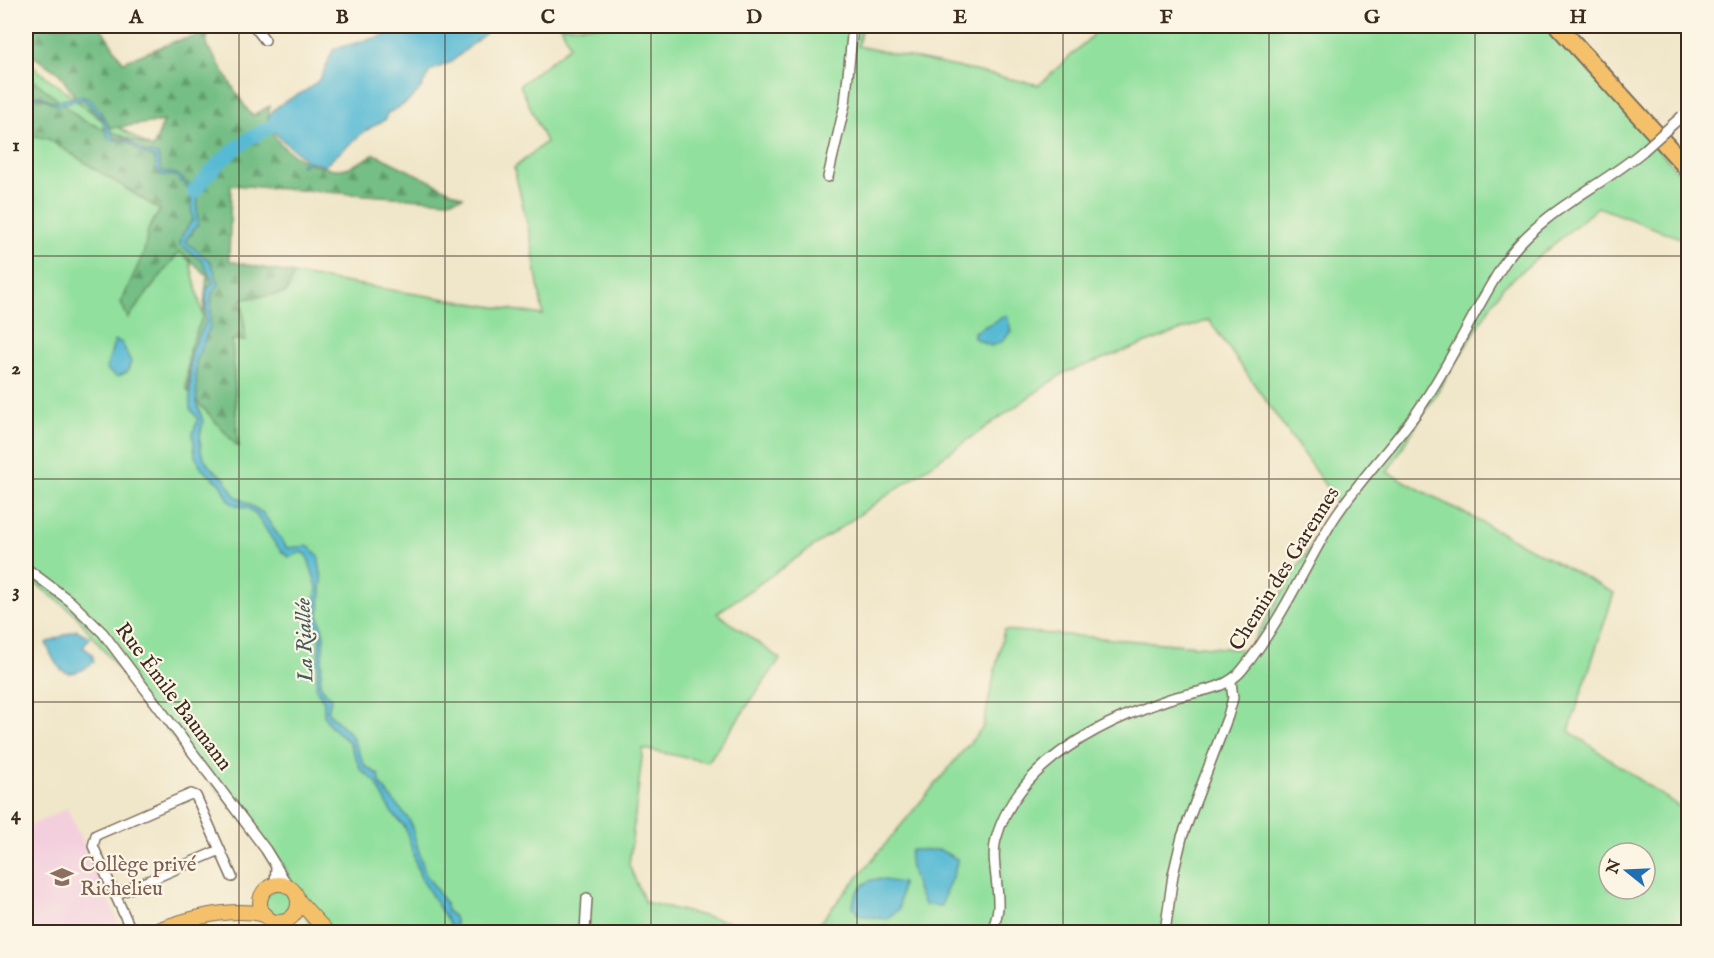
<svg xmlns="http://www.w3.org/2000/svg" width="1714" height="958" font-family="'IM FELL English',serif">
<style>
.built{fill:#f3cfde}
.green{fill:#92e09e;stroke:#66855e;stroke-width:1.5;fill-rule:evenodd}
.forest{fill:url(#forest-firs);stroke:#587452;stroke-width:1.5}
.water{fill:#56bad4;stroke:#487279;stroke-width:1.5}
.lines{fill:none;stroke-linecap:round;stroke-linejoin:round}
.river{stroke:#56bad4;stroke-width:14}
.street-casing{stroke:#7a6c5a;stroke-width:12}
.primary-casing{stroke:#7a6c5a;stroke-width:16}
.highway-casing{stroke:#7a6c5a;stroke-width:20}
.street{stroke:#fff;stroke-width:9}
.primary{stroke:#f4c16b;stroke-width:14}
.highway{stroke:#f4c16b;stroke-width:16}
.street-bridge-casing{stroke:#7a6c5a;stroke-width:12;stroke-linecap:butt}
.street-bridge{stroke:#fff;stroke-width:9}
.grid{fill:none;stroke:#3b2a1e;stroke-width:1.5;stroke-opacity:0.55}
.labels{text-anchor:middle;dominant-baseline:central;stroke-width:4.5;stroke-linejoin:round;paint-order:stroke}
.street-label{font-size:21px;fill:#3b2a1e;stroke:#fcf5e5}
.education-label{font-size:21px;fill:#785e54;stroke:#fcf5e5;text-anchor:start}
.water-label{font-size:22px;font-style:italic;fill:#445c5e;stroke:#fcf5e5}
.neatline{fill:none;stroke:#3b2a1e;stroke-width:2}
.grid-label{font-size:20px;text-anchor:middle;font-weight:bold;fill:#3b2a1e}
</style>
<defs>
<pattern id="forest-firs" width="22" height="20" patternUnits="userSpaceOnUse" patternTransform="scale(1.5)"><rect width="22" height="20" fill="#75be85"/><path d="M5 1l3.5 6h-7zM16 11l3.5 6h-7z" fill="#619b6c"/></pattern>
</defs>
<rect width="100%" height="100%" fill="#fcf5e5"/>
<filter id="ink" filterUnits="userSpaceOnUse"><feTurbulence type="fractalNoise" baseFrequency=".0167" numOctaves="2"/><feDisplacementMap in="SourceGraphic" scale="12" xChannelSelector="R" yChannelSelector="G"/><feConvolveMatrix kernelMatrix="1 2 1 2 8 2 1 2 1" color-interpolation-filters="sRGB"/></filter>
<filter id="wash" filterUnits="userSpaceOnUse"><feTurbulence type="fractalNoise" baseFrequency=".008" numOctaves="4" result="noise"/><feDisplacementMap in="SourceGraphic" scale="24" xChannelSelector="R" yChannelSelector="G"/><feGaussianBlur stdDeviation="1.35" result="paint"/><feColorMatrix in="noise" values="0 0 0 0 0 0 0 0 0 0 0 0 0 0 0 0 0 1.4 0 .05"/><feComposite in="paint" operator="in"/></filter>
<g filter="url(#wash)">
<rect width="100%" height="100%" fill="#f0e6c9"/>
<!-- built -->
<polygon class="built" points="67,808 120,926 105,932 26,932 26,828"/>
<!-- green -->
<g class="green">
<path d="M561,26H862L858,46L1039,85L1092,36V26H1550L1688,183V241L1598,207L1502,288L1387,472L1614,593L1569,731L1688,813V932H812L983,727L1004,630L1248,650L1337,502L1209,320L1064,373L717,613L780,659L708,762L643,749L629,865L645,902L771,932H313L285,868L182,749L75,614L26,576V61L76,100L153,149L187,250L203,316L189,350L186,388L238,446L232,339L246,341L242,299L286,293L294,274L543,315L531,240L514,168L546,142L520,85L570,46ZM1609,853H1645V889H1609Z"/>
<circle cx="279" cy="902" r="14"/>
</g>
<!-- forest -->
<path class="forest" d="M26,26H100L123,62L176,41L208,34L206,46C220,60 244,112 253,115L270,106C259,142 308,170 340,169C351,169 365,159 375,154L463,197L448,201L231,185L229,261L294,274L286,293L242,299L246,341L232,340L238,447L188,391L189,350L203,316L207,275L179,252L128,318L121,303L144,252L148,230L160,210L48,139L26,134V78L36,82L82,120L153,148L164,121L112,128L78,102L59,73L27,52Z"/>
<!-- water -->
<g class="water">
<path d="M449,26H494L451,62L430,71C421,92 408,105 387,113L386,119L365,131L324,166L309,161L303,166L300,165L306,160L280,138L270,127L268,118C279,98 301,98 317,82C326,73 327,60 334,49L412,28L438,29Z"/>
<polygon points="26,94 39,95 53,102 80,96 89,98 104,117 114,138 127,139 145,152 158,155 161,171 177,174 184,180 182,183 176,176 161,175 156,169 155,158 143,154 127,141 109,140 102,119 84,99 57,105 41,97 26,97"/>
<path d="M186,182L199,192L197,208L198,224L185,241L211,262L219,284L212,294L210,327L196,362L197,403L203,421L200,437L201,452L209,466L225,479L234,495L263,513L287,548L308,546L318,555L322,580L319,616L324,636L320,685L331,698L328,712L351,735L365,766L379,775L381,785L410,821L425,873L446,904L447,911L454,917L457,932H454L420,876L405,827L392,813L375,781L361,770L349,742L330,726L324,716V701L316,689L320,634L313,618L317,587L307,555L302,552L289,557C272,547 267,525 252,511C246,505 237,507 230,502L221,484L203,470L195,456L193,433L198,419L190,408V362L192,350L206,322V290L213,282L202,261L180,244L182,235L193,219L191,209L192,192L185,185Z"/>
<polygon points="1007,315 1011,331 1003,341 991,346 974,338 974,332"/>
<polygon points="115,340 122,343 131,362 127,372 117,377 106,369"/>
<path d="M76,630L90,637L83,647L92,654L94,662C65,685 57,669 46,643Z"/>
<path d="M911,850H940L957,859C958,871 944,888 942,906L925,905C918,896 906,858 911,850Z"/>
<path d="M878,879L902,883L899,909L886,919L859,915L853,907C853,893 864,880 878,879Z"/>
</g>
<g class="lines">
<!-- river -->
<path class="river" d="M194,192C213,165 241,141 270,127"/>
</g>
</g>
<g filter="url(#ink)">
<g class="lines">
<!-- street casing -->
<g class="street-casing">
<g id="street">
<polyline points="254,26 265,40"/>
<polyline points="828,177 845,104 853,26"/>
<polyline points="26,568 70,601 103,633 266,850 288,886"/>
<polyline points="275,885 276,867"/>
<polyline points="115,895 220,850"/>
<polyline points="269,918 272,932"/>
<polyline points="132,932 93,846 96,835 191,794 196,796 232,877"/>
<polyline points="273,932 282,921"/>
<polyline points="585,932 587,898"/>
<path d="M992,932C995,923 999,912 998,902C998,881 991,858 996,839C1017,763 1101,722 1169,699C1194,691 1225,691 1242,670C1279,625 1302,572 1331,523C1356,483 1390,450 1417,412C1452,363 1475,306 1509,256C1544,210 1599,188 1643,151"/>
<polyline points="1165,932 1173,875 1182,837 1228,716 1233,698 1231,682"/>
</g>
</g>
<!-- primary casing -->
<g class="primary-casing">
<g id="primary">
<circle cx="279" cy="903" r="19"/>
<polyline points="298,900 327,932"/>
<path d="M152,932C186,919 230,906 266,915"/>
</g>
</g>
<!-- highway casing -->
<g class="highway-casing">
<polyline id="highway" points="1558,26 1688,169"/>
</g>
<!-- street -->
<use href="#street" class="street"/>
<!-- primary -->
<use href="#primary" class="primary"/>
<!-- highway -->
<use href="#highway" class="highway"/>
<!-- street-bridge casing -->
<g class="street-bridge-casing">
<polyline id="street-bridge" points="1643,151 1682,116"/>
</g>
<!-- street-bridge -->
<use href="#street-bridge" class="street-bridge"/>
</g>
</g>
<!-- grid -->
<path class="grid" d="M239,26V932M445,26V932M651,26V932M857,26V932M1063,26V932M1269,26V932M1475,26V932M26,256H1688M26,479H1688M26,702H1688"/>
<!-- icons -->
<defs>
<g id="school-bare" transform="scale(1.8)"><path d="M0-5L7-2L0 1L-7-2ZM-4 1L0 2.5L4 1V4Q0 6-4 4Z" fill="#8d6e63" stroke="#fcf5e5" stroke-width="2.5" paint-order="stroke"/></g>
</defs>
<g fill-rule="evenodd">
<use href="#school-bare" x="62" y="877"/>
</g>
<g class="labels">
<!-- street labels -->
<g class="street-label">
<text transform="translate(1285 569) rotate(-58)">Chemin des Garennes</text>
<text transform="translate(173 697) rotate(53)">Rue Émile Baumann</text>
</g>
<!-- education labels -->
<g class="education-label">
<text x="80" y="865">Collège privé<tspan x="80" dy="24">Richelieu</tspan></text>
</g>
<!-- water labels -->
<g class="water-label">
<text transform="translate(305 640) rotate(-92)">La Riallée</text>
</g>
</g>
<!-- margin -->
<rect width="1714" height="958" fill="none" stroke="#fcf5e5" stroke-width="66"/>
<!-- north arrow -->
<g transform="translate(1627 871) rotate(288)"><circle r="28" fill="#fcf5e5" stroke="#afa495" stroke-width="1.5"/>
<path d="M0-4.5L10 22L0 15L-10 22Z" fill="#1f6fb2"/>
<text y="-9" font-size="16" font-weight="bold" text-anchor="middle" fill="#3b2a1e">N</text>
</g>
<rect x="33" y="33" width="1648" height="892" class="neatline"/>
<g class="grid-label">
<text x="136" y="23">A</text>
<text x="342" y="23">B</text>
<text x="548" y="23">C</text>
<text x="754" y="23">D</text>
<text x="960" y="23">E</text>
<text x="1166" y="23">F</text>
<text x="1372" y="23">G</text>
<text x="1578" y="23">H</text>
<text x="16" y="151">1</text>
<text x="16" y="374">2</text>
<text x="16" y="597">3</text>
<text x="16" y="820">4</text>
</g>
</svg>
